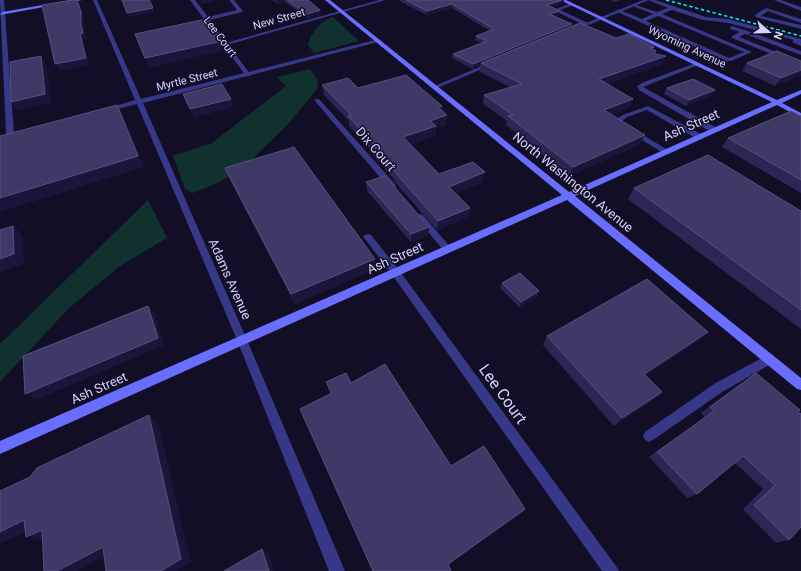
<svg xmlns="http://www.w3.org/2000/svg" width="801" height="571" font-family="Roboto,sans-serif">
<style>
.green{fill:#11312e}
.lines{fill:none;stroke-linecap:round;stroke-linejoin:round}
.lane{fill:#373887;fill-rule:evenodd}
.street{fill:#373887;fill-rule:evenodd}
.secondary{fill:#6a6eff;fill-rule:evenodd}
.rail{stroke:#00f1fe;stroke-width:1.5;stroke-dasharray:3.5 2.5;stroke-linecap:butt}
.wall{fill:#2d2655}
.shaded-wall{fill:#1a153a}
.building{fill:#3f3967;stroke:#57517f}
.labels{text-anchor:middle;dominant-baseline:central;stroke-width:3;stroke-linejoin:round;paint-order:stroke}
.far-street-label{font-size:11px;fill:#d6d3ff;stroke:#110e26}
.street-label{font-size:13px;fill:#d6d3ff;stroke:#110e26}
.near-street-label{font-size:16px;fill:#d6d3ff;stroke:#110e26}
</style>
<rect width="100%" height="100%" fill="#110e26"/>
<!-- green -->
<g class="green">
<path d="M333,17L359,41L314,53L308,45C310,33 322,20 333,17Z"/>
<polygon points="310,69 318,80 317,89 289,123 246,165 220,182 193,193 185,189 173,156 212,143 286,86 277,77"/>
<polygon points="148,200 167,238 120,266 68,309 0,382 0,344"/>
</g>
<g class="lines">
<!-- lane -->
<g class="lane">
<polygon points="0,0 4,0 14,134 10,136 6,134"/>
<polygon points="190,0 195,0 208,17 237,10 229,0 234,0 243,11 242,12 210,20 250,74 250,76 246,76"/>
<path d="M648,0H655L706,17L728,19L801,39V46L792,42L794,40L728,23L703,20L672,10L662,14L752,52L731,61H727L615,11L620,10L642,19L653,14L633,6V4L657,12L668,8ZM658,16L744,52L729,58L646,21Z"/>
<polygon points="569,4 573,5 560,10 588,23 588,25 584,25 553,10"/>
<polygon points="766,8 801,19 801,23 768,11 761,16 801,25 801,29 755,17 755,15"/>
<polygon points="732,26 757,34 801,51 801,55 745,34 739,37 801,62 801,66 732,38 732,36 740,32 730,29 730,27"/>
<polygon points="696,63 701,64 643,87 717,128 717,132 711,132 639,90 637,86 644,82"/>
<polygon points="315,99 319,99 395,184 396,186 395,188 389,188 315,101"/>
<polygon points="648,106 703,135 704,137 703,139 697,139 647,110 627,117 621,122 668,150 668,154 665,154 612,122 623,115"/>
<polygon points="420,214 423,215 451,248 453,250 451,252 445,252 417,219 416,217 417,215"/>
<polygon points="368,234 371,235 399,270 616,566 619,571 602,571 393,276 365,239 363,237 365,235"/>
<polygon points="769,354 773,355 775,359 773,363 722,392 653,440 649,442 645,440 643,436 645,432 714,384"/>
</g>
<!-- street -->
<g class="street">
<polygon points="93,0 97,0 141,99 379,39 382,41 143,103 247,340 345,571 329,571 237,340 137,104 105,112 102,110 135,100"/>
<polygon points="379,0 386,0 227,45 222,44"/>
<polygon points="643,0 649,0 574,31 569,30"/>
<polygon points="774,0 781,0 801,7 801,11"/>
<polygon points="489,63 494,64 437,88 432,87"/>
</g>
<!-- secondary -->
<g class="secondary">
<polygon points="72,0 82,0 0,15 2,12"/>
<polygon points="325,0 330,0 569,192 772,102 560,0 566,0 777,100 801,90 801,94 782,103 801,113 801,118 777,105 575,196 801,378 801,390 797,389 567,200 0,454 0,441 562,195"/>
</g>
<!-- rail -->
<polyline class="rail" points="666,0 801,36"/>
</g>
<!-- wall -->
<g class="wall">
<polygon points="273,0 308,0 320,10 321,15 308,18 285,2 277,4"/>
<polygon points="398,0 564,0 563,3 551,7 559,15 554,17 571,27 654,47 653,50 662,64 607,84 633,99 629,108 612,114 640,144 569,176 506,125 507,121 483,104 484,95 510,87 480,72 480,65 473,69 452,58 453,54 482,43 475,40 476,36 490,31 452,8 427,15"/>
<polygon points="610,0 620,0 615,2"/>
<polygon points="801,61 775,86 742,71 747,63"/>
<polygon points="322,85 358,88 442,111 446,125 436,128 435,136 410,145 439,174 483,182 456,193 470,208 468,217 437,230 394,181 394,179 373,155 373,152 349,126 349,121 324,95"/>
<polygon points="667,88 712,95 686,106 664,94"/>
<polygon points="801,116 801,193 722,147 728,138"/>
<polygon points="225,168 375,269 295,304 229,178"/>
<polygon points="366,182 429,227 428,235 411,242 367,191"/>
<polygon points="634,188 801,211 801,329 628,199"/>
<polygon points="502,283 539,291 537,296 519,307 500,288"/>
<polygon points="547,336 698,341 645,376 662,392 653,400 614,426 543,345"/>
<polygon points="756,373 798,412 789,540 776,543 743,509 763,489 735,463 697,494 687,498 649,457 705,417 701,413"/>
<polygon points="326,382 351,383 451,466 525,509 520,514 448,565 330,393"/>
</g>
<!-- shaded-wall -->
<g class="shaded-wall">
<polygon points="77,0 80,6 84,19 84,32 87,40 83,40 89,65 59,71 55,64 80,34 81,25"/>
<polygon points="199,0 213,0 214,2 200,4"/>
<polygon points="276,0 285,0 285,2 277,4"/>
<polygon points="562,0 564,0 563,3 546,9 547,5"/>
<polygon points="452,4 452,8 427,15 427,11"/>
<polygon points="153,8 154,13 129,17 127,13"/>
<polygon points="320,10 321,15 308,18 307,14"/>
<polygon points="560,11 559,15 548,18 549,14"/>
<polygon points="572,24 571,28 481,63 480,65 473,69 473,64"/>
<polygon points="222,41 225,50 150,68 145,58"/>
<polygon points="41,56 46,64 51,102 18,110 11,102"/>
<polygon points="666,56 662,64 596,88 599,79"/>
<polygon points="801,70 801,76 775,86 781,78"/>
<polygon points="715,90 712,95 686,106 689,100"/>
<polygon points="231,99 233,107 194,118 190,109"/>
<polygon points="633,99 629,108 600,119 604,110"/>
<polygon points="117,105 123,115 144,167 0,212 0,198"/>
<polygon points="442,106 442,115 438,107"/>
<polygon points="447,115 446,125 436,128 435,136 403,147 403,137 430,121"/>
<polygon points="645,135 640,144 569,176 573,167"/>
<polygon points="485,172 483,182 448,196 449,187"/>
<polygon points="470,208 468,217 437,230 438,221"/>
<polygon points="13,226 23,236 24,264 0,272 0,259"/>
<polygon points="429,227 428,235 411,242 411,234"/>
<polygon points="375,259 375,269 295,304 291,294"/>
<polygon points="539,291 537,296 519,307 521,302"/>
<polygon points="148,306 155,314 164,345 36,400 25,394"/>
<polygon points="708,332 698,341 635,383 644,374"/>
<polygon points="662,392 653,400 614,426 622,418"/>
<polygon points="149,415 158,423 191,562 176,571 161,571"/>
<polygon points="525,509 520,514 446,567 448,564"/>
<polygon points="24,520 40,525 0,544 0,532"/>
<polygon points="42,530 57,534 42,541 26,537"/>
<polygon points="103,547 116,550 77,571 57,571"/>
<polygon points="262,549 268,552 274,571 269,571"/>
</g>
<!-- building -->
<g class="building">
<polygon points="73,0 77,0 81,12 81,25 83,33 80,34 86,58 55,64 42,5"/>
<polygon points="122,0 149,0 153,8 127,13"/>
<polygon points="287,0 308,0 320,10 307,14"/>
<polygon points="406,0 562,0 547,5 560,11 549,14 572,24 473,64 453,54 487,41 476,36 494,29 452,4 427,11"/>
<polygon points="206,19 222,41 145,58 135,34"/>
<polygon points="580,23 616,38 629,34 654,47 650,48 656,51 654,52 656,54 666,56 599,79 633,99 604,110 645,135 573,167 508,116 513,115 484,95 522,84 481,63"/>
<polygon points="777,51 801,61 801,70 781,78 747,63"/>
<polygon points="41,56 45,94 11,102 10,62"/>
<polygon points="406,75 442,106 438,107 447,115 430,121 436,126 403,137 439,174 473,162 485,172 449,187 470,208 438,221 394,171 395,171 373,145 375,145 348,116 351,115 322,85 348,78 358,88"/>
<polygon points="693,79 715,90 689,100 667,88"/>
<polygon points="222,84 231,99 190,109 183,94"/>
<polygon points="117,105 138,156 0,198 0,136"/>
<polygon points="791,111 801,116 801,180 728,138"/>
<polygon points="294,147 375,259 291,294 225,168"/>
<polygon points="708,155 801,211 801,273 799,274 801,275 801,310 634,188"/>
<polygon points="385,176 429,227 411,234 366,182"/>
<polygon points="13,226 14,254 0,259 0,230"/>
<polygon points="520,273 539,291 521,302 502,283"/>
<polygon points="647,279 708,332 644,374 662,392 622,418 547,336"/>
<polygon points="148,306 158,338 25,394 23,356"/>
<polygon points="385,364 451,466 484,446 525,509 448,564 451,571 373,571 300,409 332,393 326,382 346,373 351,383"/>
<polygon points="756,373 800,410 798,412 801,414 801,527 789,540 754,505 775,485 743,456 697,494 657,452 714,411 710,407"/>
<polygon points="149,415 181,559 161,571 106,571 103,547 57,571 44,571 42,530 26,537 24,520 0,532 0,491 30,477 37,468"/>
<polygon points="262,549 269,571 224,571"/>
</g>
<g class="labels">
<!-- far-street labels -->
<g class="far-street-label">
<text transform="translate(279 19) rotate(-16)">New Street</text>
<text transform="translate(220 37) rotate(53)">Lee Court</text>
<text transform="translate(687 47) rotate(25)">Wyoming Avenue</text>
<text transform="translate(187 80) rotate(-14)">Myrtle Street</text>
</g>
<!-- street labels -->
<g class="street-label">
<text transform="translate(691 125) rotate(-24)">Ash Street</text>
<text transform="translate(376 149) rotate(49)">Dix Court</text>
<text transform="translate(573 182) rotate(39)">North Washington Avenue</text>
<text transform="translate(395 258) rotate(-24)">Ash Street</text>
<text transform="translate(230 279) rotate(66)">Adams Avenue</text>
<text transform="translate(99 388) rotate(-24)">Ash Street</text>
</g>
<!-- near-street labels -->
<g class="near-street-label">
<text transform="translate(503 394) rotate(54)">Lee Court</text>
</g>
</g>
<!-- north arrow -->
<g transform="translate(769 32) rotate(110)" stroke="#110e26" stroke-width="3" paint-order="stroke">
<path d="M0-3L7 15L0 10L-7 15Z" fill="#d6d3ff"/>
<text y="-6" font-size="11" font-weight="bold" text-anchor="middle" fill="#d6d3ff">N</text>
</g>
</svg>
